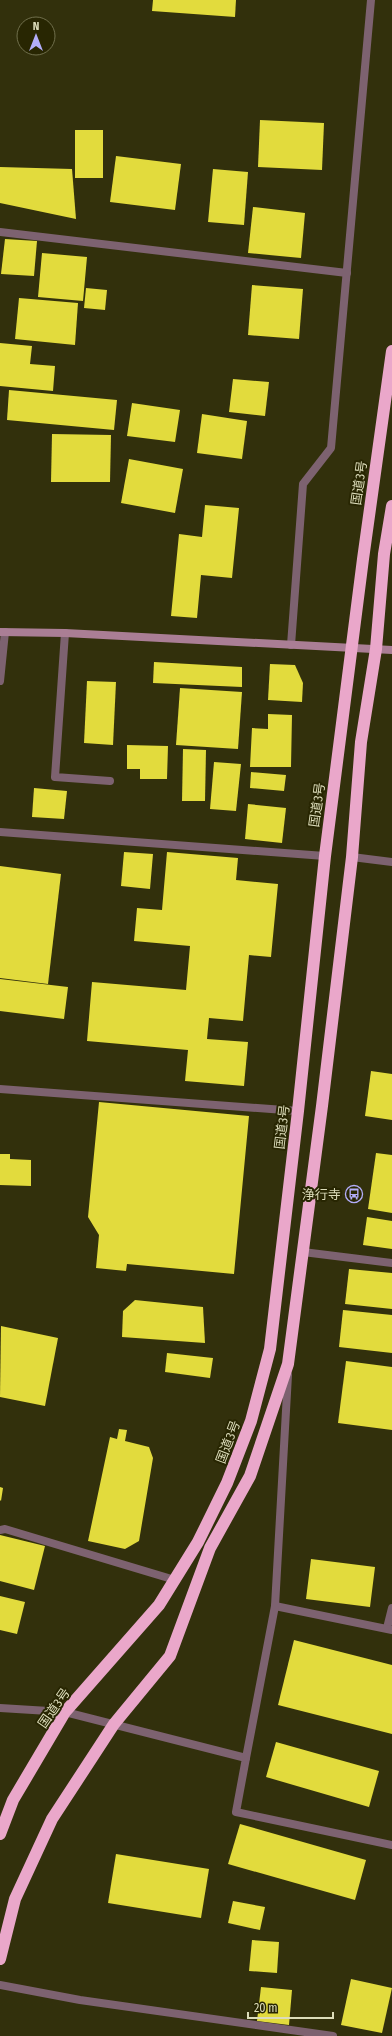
<svg xmlns="http://www.w3.org/2000/svg" width="392" height="2036" font-family="'Fira Sans Condensed','Noto Sans JP',sans-serif">
<style>
.building{fill:#e2db3d}
.lines{fill:none;stroke-linecap:round;stroke-linejoin:round}
.lane{stroke:#7d6270;stroke-width:8}
.street{stroke:#7d6270;stroke-width:8}
.secondary{stroke:#aa7e95;stroke-width:8}
.highway{stroke:#eaa7ca;stroke-width:12}
.labels{text-anchor:middle;dominant-baseline:central;stroke-width:4;stroke-linejoin:round;paint-order:stroke}
.street-label{font-size:13px;fill:#dcdcba;stroke:#282602}
.poi-label{font-size:13px;fill:#dcdcba;stroke:#282602;text-anchor:end}
</style>
<rect width="100%" height="100%" fill="#32300c"/>
<!-- building -->
<g class="building">
<polygon points="153,0 236,0 235,17 152,11"/>
<polygon points="260,120 324,123 322,170 258,167"/>
<rect x="75" y="130" width="28" height="48"/>
<polygon points="116,156 181,164 175,210 110,202"/>
<polygon points="0,167 72,169 76,219 0,203"/>
<polygon points="213,169 248,172 244,225 208,222"/>
<polygon points="253,207 305,213 301,258 248,253"/>
<polygon points="5,239 37,241 34,276 1,274"/>
<polygon points="42,253 87,257 83,301 38,297"/>
<polygon points="252,285 303,289 299,339 248,335"/>
<polygon points="86,288 107,290 105,310 84,308"/>
<polygon points="19,298 78,303 75,345 15,339"/>
<polygon points="0,343 32,346 30,364 55,366 53,391 0,386"/>
<polygon points="233,379 269,382 265,416 229,412"/>
<polygon points="9,390 117,400 114,430 7,420"/>
<polygon points="132,403 180,410 175,442 127,436"/>
<polygon points="202,414 247,421 242,459 197,453"/>
<polygon points="52,434 111,435 110,482 51,482"/>
<polygon points="129,459 183,469 175,513 121,503"/>
<polygon points="205,505 239,508 232,578 201,575 197,618 171,616 179,534 202,537"/>
<polygon points="154,662 242,667 242,687 153,683"/>
<polygon points="270,664 295,665 303,683 302,702 268,700"/>
<polygon points="87,681 116,682 113,745 84,743"/>
<polygon points="180,688 242,692 238,749 176,745"/>
<polygon points="268,714 292,715 291,767 250,767 252,728 268,729"/>
<polygon points="127,745 168,746 167,779 140,779 140,769 127,769"/>
<polygon points="183,749 206,750 205,801 182,801"/>
<polygon points="214,762 241,764 236,811 210,809"/>
<polygon points="251,772 286,775 284,791 250,788"/>
<polygon points="34,788 67,791 64,819 32,817"/>
<polygon points="248,804 286,808 282,843 245,839"/>
<polygon points="124,852 153,854 150,889 121,886"/>
<polygon points="167,852 238,858 236,880 278,884 271,957 249,955 243,1021 209,1018 207,1039 248,1042 244,1086 185,1081 188,1050 87,1041 92,982 186,990 190,946 134,941 137,908 162,910"/>
<polygon points="0,866 61,874 48,984 0,978"/>
<polygon points="0,979 68,987 64,1019 0,1011"/>
<polygon points="371,1071 392,1074 392,1120 365,1116"/>
<polygon points="99,1102 249,1116 234,1274 127,1264 126,1271 96,1268 99,1235 88,1217"/>
<polygon points="376,1153 392,1155 392,1213 368,1209"/>
<polygon points="0,1154 10,1154 10,1159 31,1160 31,1186 0,1185"/>
<polygon points="367,1217 392,1221 392,1249 363,1245"/>
<polygon points="349,1269 392,1273 392,1309 345,1304"/>
<polygon points="135,1300 203,1307 205,1343 122,1337 123,1311"/>
<polygon points="343,1310 392,1315 392,1353 339,1347"/>
<polygon points="1,1326 58,1338 45,1406 0,1397"/>
<polygon points="167,1353 213,1358 210,1378 165,1372"/>
<polygon points="346,1361 392,1367 392,1430 338,1423"/>
<polygon points="119,1429 127,1430 125,1441 149,1447 153,1458 139,1541 125,1549 88,1541 110,1437 117,1439"/>
<polygon points="0,1487 3,1488 1,1501 0,1500"/>
<polygon points="0,1535 45,1546 34,1590 0,1581"/>
<polygon points="311,1559 375,1567 370,1607 306,1599"/>
<polygon points="0,1596 25,1602 17,1634 0,1630"/>
<polygon points="294,1640 392,1665 392,1734 278,1705"/>
<polygon points="276,1742 379,1771 369,1807 266,1777"/>
<polygon points="240,1824 366,1860 355,1900 228,1864"/>
<polygon points="116,1854 209,1869 201,1918 108,1903"/>
<polygon points="233,1901 265,1907 260,1930 228,1923"/>
<polygon points="252,1940 279,1942 277,1973 249,1971"/>
<polygon points="351,1979 392,1988 382,2033 341,2025"/>
<polygon points="261,1987 292,1990 289,2025 257,2021"/>
</g>
<g class="lines">
<!-- lane -->
<g class="lane">
<polyline points="65,633 55,777 110,781"/>
<polyline points="303,1252 392,1263"/>
<polyline points="387,1628 392,1608"/>
</g>
<!-- street -->
<g class="street">
<polyline points="0,232 347,273"/>
<polyline points="291,645 303,484 331,448 371,0"/>
<polyline points="0,681 5,632"/>
<polyline points="0,832 325,856"/>
<polyline points="352,857 392,862"/>
<polyline points="0,1089 298,1111"/>
<polyline points="0,1530 5,1529 175,1580"/>
<polyline points="275,1606 392,1630"/>
<polyline points="0,1708 65,1712 246,1758 236,1812 392,1845"/>
<polyline points="246,1758 275,1606 288,1375"/>
<polyline points="0,1985 80,2000 333,2036"/>
</g>
<!-- secondary -->
<polyline class="secondary" points="0,632 65,633 392,650"/>
<!-- highway -->
<g class="highway">
<polyline points="0,1834 13,1800 65,1712 159,1605 198,1542 227,1483 251,1421 270,1349 298,1111 325,856 363,559 392,351"/>
<polyline points="0,1959 15,1899 52,1819 114,1724 170,1656 210,1548 250,1476 288,1364 322,1106 352,857 361,742 376,649 384,554 392,506"/>
</g>
</g>
<!-- icons -->
<defs>
<g id="bus-ring" transform="scale(0.9)"><circle r="9.5" fill="#282602" stroke="#b2adf9" stroke-width="1.5"/><path d="M-5-6H5V4H4V6H2V4H-2V6H-4V4H-5ZM-3.5-4V0h7V-4ZM-3.5 1.2v1.5H-2V1.2ZM2 1.2v1.5H3.5V1.2Z" fill="#b2adf9"/></g>
</defs>
<g fill-rule="evenodd">
<use href="#bus-ring" x="354" y="1194"/>
</g>
<g class="labels">
<!-- street labels -->
<g class="street-label">
<text transform="translate(359 483) rotate(-82)">国道3号</text>
<text transform="translate(317 805) rotate(-82)">国道3号</text>
<text transform="translate(282 1127) rotate(-83)">国道3号</text>
<text transform="translate(228 1442) rotate(-69)">国道3号</text>
<text transform="translate(54 1708) rotate(-55)">国道3号</text>
</g>
<!-- poi labels -->
<g class="poi-label">
<text x="341" y="1194">浄行寺</text>
</g>
</g>
<!-- north arrow -->
<g transform="translate(36 36)"><circle r="19" fill="#282602" stroke="#706f4c"/>
<path d="M0-3L7 15L0 10L-7 15Z" fill="#b2adf9"/>
<text y="-6" font-size="11" font-weight="bold" text-anchor="middle" fill="#dcdcba">N</text>
</g>
<!-- scale -->
<path d="M248 2012v6h85v-6" fill="none" stroke="#dcdcba" stroke-width="2"/>
<text x="254" y="2012" font-size="12" fill="#dcdcba" stroke="#282602" stroke-width="3" paint-order="stroke">20 m</text>
</svg>
